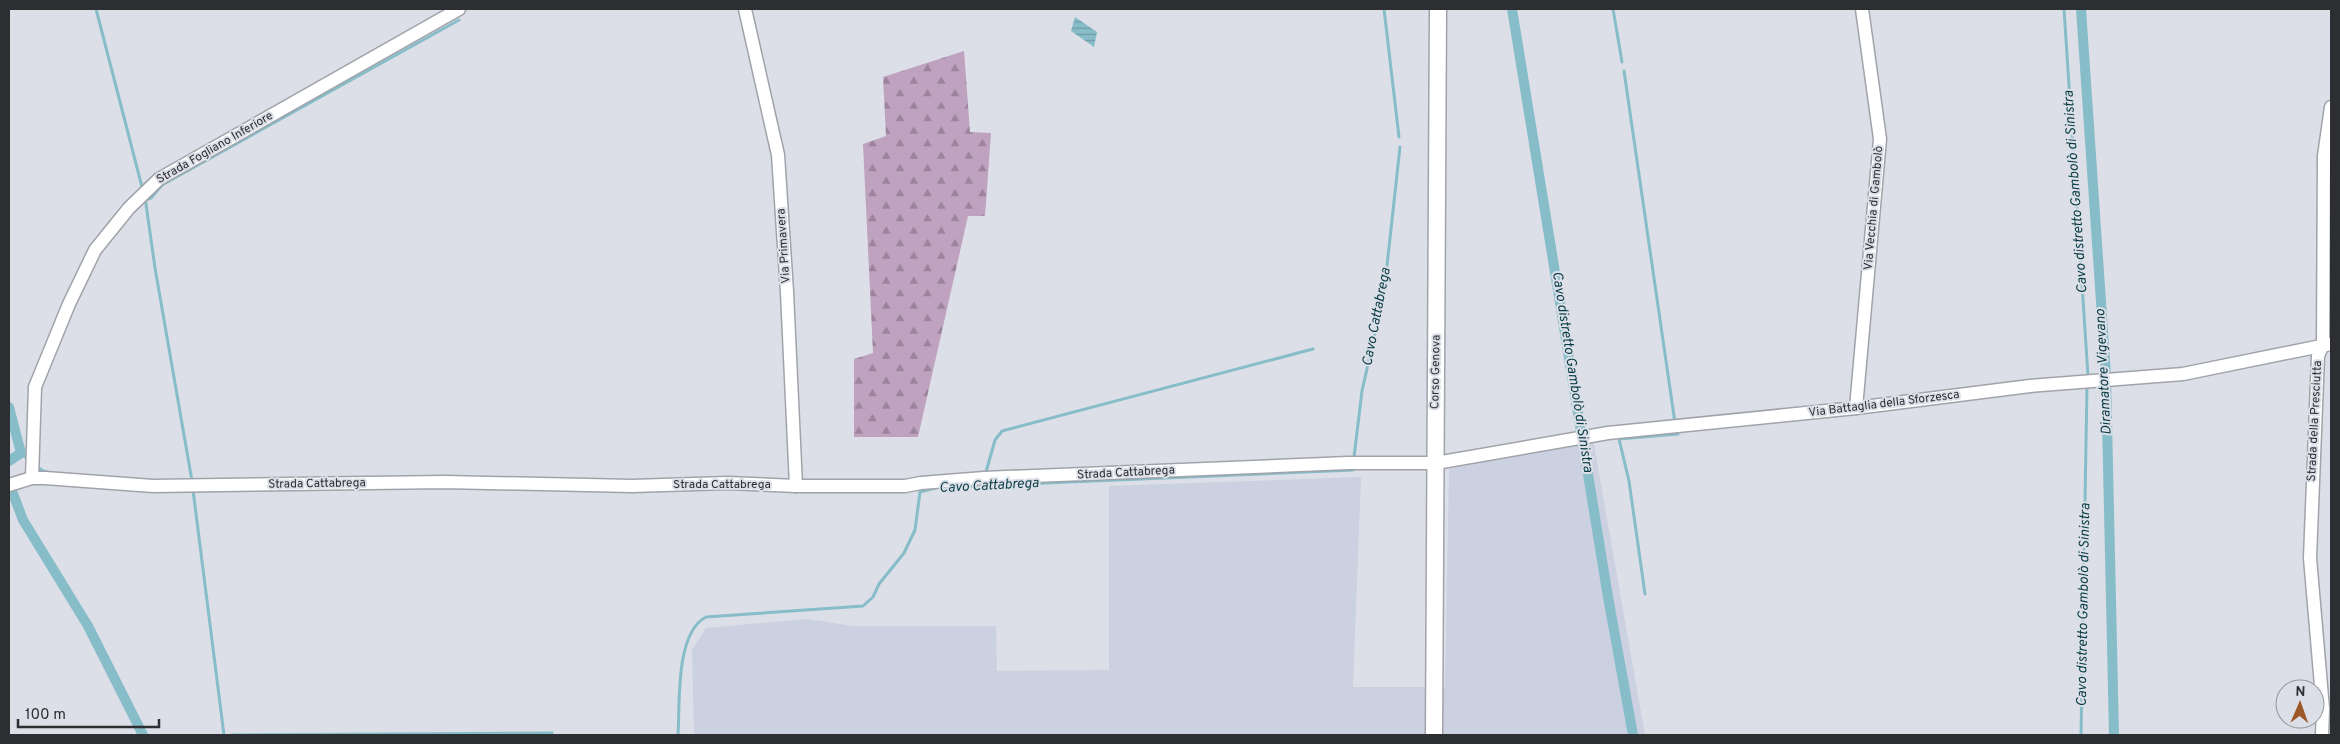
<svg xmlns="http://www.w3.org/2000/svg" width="2340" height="744" font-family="Overpass,sans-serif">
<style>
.built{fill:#cbd1e0}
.forest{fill:url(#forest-firs)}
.water{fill:url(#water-rules)}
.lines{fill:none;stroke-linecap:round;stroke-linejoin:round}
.stream{stroke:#86bdc8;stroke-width:3}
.canal{stroke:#86bdc8;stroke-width:10}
.minor-casing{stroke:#a0a3aa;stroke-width:15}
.major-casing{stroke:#a0a3aa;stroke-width:19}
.minor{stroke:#fff;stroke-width:12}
.major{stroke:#fff;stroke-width:16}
.labels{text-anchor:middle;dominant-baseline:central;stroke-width:4;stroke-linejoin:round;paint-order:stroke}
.street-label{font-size:12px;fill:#2d2e31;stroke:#dcdfe7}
.water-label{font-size:14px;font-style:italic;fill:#083d46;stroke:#dcdfe7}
</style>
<defs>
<pattern id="forest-firs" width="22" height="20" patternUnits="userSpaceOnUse" patternTransform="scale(1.25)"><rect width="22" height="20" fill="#bfa2bf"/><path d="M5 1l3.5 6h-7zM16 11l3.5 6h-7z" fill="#9c849c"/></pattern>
<pattern id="water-rules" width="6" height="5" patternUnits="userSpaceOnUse" patternTransform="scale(1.25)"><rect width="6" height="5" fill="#86bdc8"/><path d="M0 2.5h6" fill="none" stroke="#6e9aa3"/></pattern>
</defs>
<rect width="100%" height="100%" fill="#dcdfe7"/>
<!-- built -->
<polygon class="built" points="1593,439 1645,735 694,735 692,650 706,628 807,619 854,626 996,626 997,671 1109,670 1109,486 1361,477 1353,687 1445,687 1449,469"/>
<!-- forest -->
<polygon class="forest" points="964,51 970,132 991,133 985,216 968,216 918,437 854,437 854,359 873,353 863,144 886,136 883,77"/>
<!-- water -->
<polygon class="water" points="1075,17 1097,32 1094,47 1071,31"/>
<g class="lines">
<!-- stream -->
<g class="stream">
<polyline points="96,9 142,187"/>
<polyline points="1384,9 1399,137"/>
<polyline points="1613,9 1622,62"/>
<polyline points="2064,9 2088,376"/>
<polyline points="1624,71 1675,423"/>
<polyline points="145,197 155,268 192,481"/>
<polyline points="145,200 151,198 162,185 459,20"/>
<polyline points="21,453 29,460"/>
<polyline points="1354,457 1362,391 1384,293 1400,147"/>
<polyline points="36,466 43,471 48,472"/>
<polyline points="986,472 995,440 1002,431 1313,349"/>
<polyline points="951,487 1353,470"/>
<polyline points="193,490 224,735"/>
<polyline points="1645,594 1629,481 1619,439 1678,434"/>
<polyline points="232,735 552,733"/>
<path d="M678,735C680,704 675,633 706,617L863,606L873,597L879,584L904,553L915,530L920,492L935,488"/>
<polyline points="2081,735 2087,386"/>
</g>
<!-- canal -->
<g class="canal">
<polyline points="1512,9 1608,597 1633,735"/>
<polyline points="2081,9 2106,375 2114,735"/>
<polyline points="9,407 21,453 9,461"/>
<polyline points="9,483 23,520 88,626 143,735"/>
</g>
<!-- minor casing -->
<g class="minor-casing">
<g id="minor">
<polyline points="745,9 778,155 787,292 796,486"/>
<polyline points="1856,408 1880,139 1862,9"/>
<polyline points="32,478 35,387 69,304 95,250 129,208 159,179 459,9"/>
<polyline points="9,485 32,478 45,478 153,486 445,482 632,486 727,483 796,486 905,486 921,483 984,478 1348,463 1436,463 1608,433 1856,408 2030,386 2183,374 2331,344"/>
<polyline points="2322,735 2323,709 2310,558 2318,356 2323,344 2324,156 2331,107"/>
</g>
</g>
<!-- major casing -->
<g class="major-casing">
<polyline id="major" points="1434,735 1438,9"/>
</g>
<!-- minor -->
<use href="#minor" class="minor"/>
<!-- major -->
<use href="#major" class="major"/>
</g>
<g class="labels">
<!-- street labels -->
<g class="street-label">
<text transform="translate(215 148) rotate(-30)">Strada Fogliano Inferiore</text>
<text transform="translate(1874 208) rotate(-85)">Via Vecchia di Gambolò</text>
<text transform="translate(784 246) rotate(-94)">Via Primavera</text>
<text transform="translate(1436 372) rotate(-89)">Corso Genova</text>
<text transform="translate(1884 404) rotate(-7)">Via Battaglia della Sforzesca</text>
<text transform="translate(2315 421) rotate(-87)">Strada della Presciutta</text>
<text transform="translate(1126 473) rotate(-3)">Strada Cattabrega</text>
<text transform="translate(317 484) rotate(-1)">Strada Cattabrega</text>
<text x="722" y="485">Strada Cattabrega</text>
</g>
<!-- water labels -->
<g class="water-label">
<text transform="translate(2076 192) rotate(-94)">Cavo distretto Gambolò di Sinistra</text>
<text transform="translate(1377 317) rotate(-79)">Cavo Cattabrega</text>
<text transform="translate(1572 372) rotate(81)">Cavo distretto Gambolò di Sinistra</text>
<text transform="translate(2104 372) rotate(-93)">Diramatore Vigevano</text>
<text transform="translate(989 486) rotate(-3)">Cavo Cattabrega</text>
<text transform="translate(2084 605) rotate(-89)">Cavo distretto Gambolò di Sinistra</text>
</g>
</g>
<!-- border -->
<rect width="2340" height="744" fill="none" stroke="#2d2e31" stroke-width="20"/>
<!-- north arrow -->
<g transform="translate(2300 704) rotate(2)"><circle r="24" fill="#dcdfe7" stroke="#96989e"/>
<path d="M0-4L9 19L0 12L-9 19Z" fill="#9c5829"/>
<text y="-8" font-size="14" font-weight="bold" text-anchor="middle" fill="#2d2e31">N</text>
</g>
<!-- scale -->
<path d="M18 719v8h141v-8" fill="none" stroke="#2d2e31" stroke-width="2.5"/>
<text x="25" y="719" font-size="15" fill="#2d2e31" stroke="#dcdfe7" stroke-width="4" paint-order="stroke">100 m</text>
</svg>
